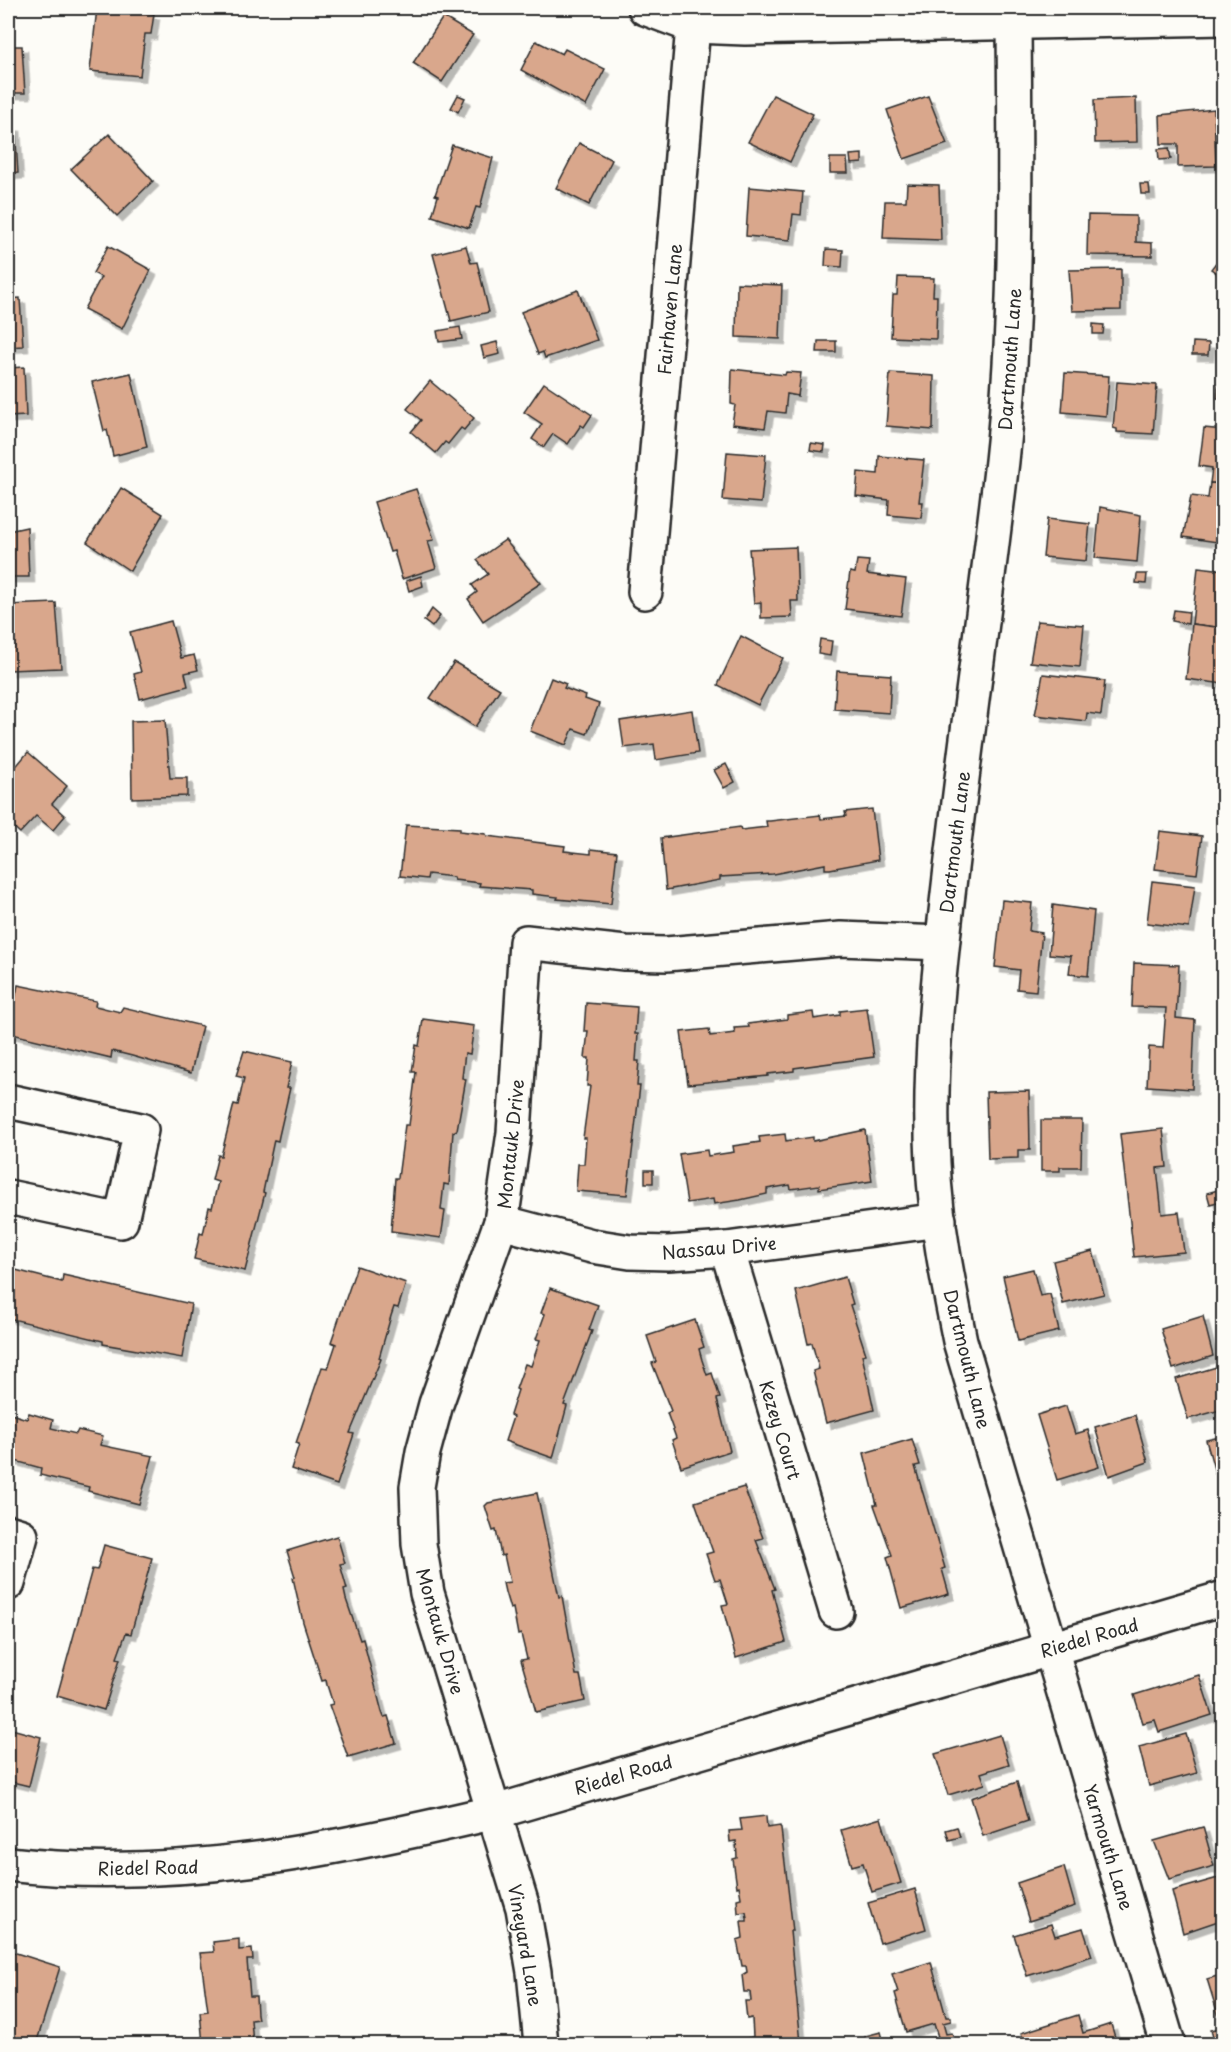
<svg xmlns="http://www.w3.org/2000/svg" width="1231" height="2052" font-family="'Playpen Sans',sans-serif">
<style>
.building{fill:#d9a78c;stroke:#2b2b2b;stroke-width:1.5;filter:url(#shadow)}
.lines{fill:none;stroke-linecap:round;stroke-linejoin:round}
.street-casing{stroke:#2b2b2b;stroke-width:38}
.secondary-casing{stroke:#2b2b2b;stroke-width:38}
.street{stroke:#fdfcf7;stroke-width:33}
.secondary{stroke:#fdfcf7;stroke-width:33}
.labels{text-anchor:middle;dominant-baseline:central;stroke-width:4.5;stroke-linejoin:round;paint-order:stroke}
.street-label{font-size:18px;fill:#2b2b2b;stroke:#fdfcf7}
</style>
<defs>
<filter id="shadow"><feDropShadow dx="5.5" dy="5.5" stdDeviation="0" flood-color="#0004"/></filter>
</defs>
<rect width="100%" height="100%" fill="#fdfcf7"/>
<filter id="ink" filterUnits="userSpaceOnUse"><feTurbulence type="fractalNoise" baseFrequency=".0167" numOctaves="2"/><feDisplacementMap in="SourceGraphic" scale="12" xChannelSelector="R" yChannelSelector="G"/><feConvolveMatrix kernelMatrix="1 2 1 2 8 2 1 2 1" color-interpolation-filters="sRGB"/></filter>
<g filter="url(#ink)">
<!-- building -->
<g class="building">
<polygon points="97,8 148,8 147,13 154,14 151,34 145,34 140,76 90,71"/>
<polygon points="443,17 473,35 442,82 413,63"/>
<polygon points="536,41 562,54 565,49 605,69 586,106 521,70"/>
<polygon points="8,46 22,46 25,93 8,93"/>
<polygon points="458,95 465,98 458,112 451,108"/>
<polygon points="773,95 813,114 790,162 748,142"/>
<polygon points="928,96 947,144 904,159 887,110"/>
<polygon points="1136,98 1137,142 1095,143 1094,100"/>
<polygon points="1214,109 1216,166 1178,167 1178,144 1161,144 1160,115"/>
<polygon points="8,126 15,126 18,173 8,174"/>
<polygon points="109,134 153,181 117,216 71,169"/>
<polygon points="579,143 612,160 589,205 556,188"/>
<polygon points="452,145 493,158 480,208 476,207 469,228 432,216 438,196 435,195"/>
<polygon points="1169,148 1171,159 1159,160 1158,149"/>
<polygon points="862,154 862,163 851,164 850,155"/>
<polygon points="830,158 847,158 848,173 830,173"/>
<polygon points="907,184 939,185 941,240 883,238 885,201 906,201"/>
<polygon points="1140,184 1149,184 1150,194 1141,194"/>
<polygon points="749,187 803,192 801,215 793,214 790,240 746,236"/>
<polygon points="1088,215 1136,216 1136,242 1152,243 1152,256 1087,255"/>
<polygon points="108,246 151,270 122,329 84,309 101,277 93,273"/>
<polygon points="466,246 471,263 477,262 489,312 451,321 433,254"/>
<polygon points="826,249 843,250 842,267 825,266"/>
<polygon points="1224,252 1224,278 1211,269"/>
<polygon points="1121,269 1121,310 1072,311 1069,270"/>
<polygon points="898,277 934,278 933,296 937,296 936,339 891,337 893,295 897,295"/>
<polygon points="737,283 782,285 780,339 736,337"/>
<polygon points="578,290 597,340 545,358 543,352 538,354 521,312"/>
<polygon points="20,298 23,346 8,347 8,299"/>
<polygon points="1093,324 1104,325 1103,334 1093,334"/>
<polygon points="460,327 462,339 439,342 437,331"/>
<polygon points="1222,340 1224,340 1224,399 1217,398"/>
<polygon points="818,341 836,341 836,352 817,352"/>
<polygon points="497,342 500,354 484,358 481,346"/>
<polygon points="1193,342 1209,343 1208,355 1192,355"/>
<polygon points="24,367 26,416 8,417 8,368"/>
<polygon points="732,369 785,375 786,372 801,373 798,396 787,394 785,413 768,411 765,428 732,424 735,405 731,404"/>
<polygon points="131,373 147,447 113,456 107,430 104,431 92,382"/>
<polygon points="890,373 934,376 933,430 886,426"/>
<polygon points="1065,373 1109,376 1106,416 1062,412"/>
<polygon points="430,381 474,418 464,430 461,428 448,444 445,442 436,453 411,432 421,420 407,409"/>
<polygon points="1117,382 1157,385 1153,434 1117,432 1117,429 1113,428"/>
<polygon points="544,383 592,415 584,427 581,425 568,444 553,434 544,447 532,439 542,424 524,412"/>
<polygon points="1204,428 1224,430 1224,484 1210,483 1212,468 1199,466"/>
<polygon points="811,443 825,445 824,452 810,450"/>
<polygon points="727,452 766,455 761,503 723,500"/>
<polygon points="879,456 924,460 919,502 923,502 921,518 888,515 889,500 856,496 858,472 878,474"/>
<polygon points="1210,483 1224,484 1224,543 1183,537 1191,496 1208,498"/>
<polygon points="121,488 163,514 130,571 87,542"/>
<polygon points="416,489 433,536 434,540 428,541 436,568 402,579 394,551 390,552 374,502"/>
<polygon points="1100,507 1141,515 1137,562 1095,558"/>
<polygon points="1047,519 1090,524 1086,561 1043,557"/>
<polygon points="27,527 29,577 8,577 8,531"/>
<polygon points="505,540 541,583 483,621 468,599 477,592 472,585 488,574 477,560"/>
<polygon points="796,547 798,601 791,601 792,617 761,618 761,602 754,603 749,549"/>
<polygon points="857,560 869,561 867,574 906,579 901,616 845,609 850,572 855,573"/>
<polygon points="1198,567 1224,570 1224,628 1192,624"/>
<polygon points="1137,574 1147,574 1146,584 1136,583"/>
<polygon points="421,576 423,586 409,591 406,581"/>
<polygon points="56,603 61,668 9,670 8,605"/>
<polygon points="432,609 440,616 432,627 424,621"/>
<polygon points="1174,610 1189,612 1188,624 1172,621"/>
<polygon points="171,621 181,658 194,655 198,670 185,673 188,686 140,699 134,674 141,672 130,632"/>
<polygon points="1037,621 1084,625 1080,667 1030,662"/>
<polygon points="1192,624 1224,628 1224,684 1186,679"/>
<polygon points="741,636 783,658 758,705 718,685"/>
<polygon points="820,639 832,641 830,656 818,654"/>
<polygon points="454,662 500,689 475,727 430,698"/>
<polygon points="837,671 891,675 889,713 834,709"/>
<polygon points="1043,674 1105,681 1101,715 1087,713 1086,721 1035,715"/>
<polygon points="551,678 566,684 564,688 586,696 585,699 599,704 587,734 573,729 566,745 530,731"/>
<polygon points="692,710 698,753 656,760 654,744 624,748 620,721"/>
<polygon points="165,720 170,778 187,778 187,796 132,798 131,721"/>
<polygon points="28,752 67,786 52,804 65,816 53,830 36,816 20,833 8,822 8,776"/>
<polygon points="726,764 735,782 724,788 714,770"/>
<polygon points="872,809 878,860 830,869 825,869 825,864 773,874 720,877 720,880 666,890 661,838 740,827 741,830 767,827 766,821 770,821 820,815 821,819 846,816 845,812"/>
<polygon points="406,825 460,828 460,831 486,834 487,836 565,846 564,851 591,854 591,849 617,852 611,904 557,899 558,897 532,894 532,890 479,886 480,883 454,880 453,877 428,874 427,879 400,876"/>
<polygon points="1160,831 1202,836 1197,874 1155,869"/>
<polygon points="1152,881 1195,886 1189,928 1147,923"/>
<polygon points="1002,900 1032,903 1029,931 1042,933 1036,991 1017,989 1019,970 995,967"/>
<polygon points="1053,905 1094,911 1088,976 1069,974 1071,956 1049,954"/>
<polygon points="1134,963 1179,965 1176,1018 1195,1020 1192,1089 1147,1086 1149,1047 1163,1048 1166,1008 1132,1007"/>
<polygon points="18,985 96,1001 95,1006 120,1012 123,1007 202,1026 191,1073 132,1056 112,1051 111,1058 8,1033"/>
<polygon points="586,1003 637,1007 635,1034 638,1034 636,1061 639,1061 637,1086 640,1086 627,1195 576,1191 578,1164 584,1164 586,1138 583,1138 590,1086 587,1086 589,1058 585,1058 588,1031 584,1031"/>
<polygon points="867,1008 874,1057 794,1068 794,1071 768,1074 768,1076 688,1084 681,1032 709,1029 710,1036 735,1033 734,1028 749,1027 748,1024 787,1019 787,1015 813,1012 814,1019 840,1015 840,1011"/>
<polygon points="423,1019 474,1026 470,1054 465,1053 462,1078 466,1079 457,1130 453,1132 449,1185 444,1184 441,1210 445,1211 441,1238 391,1231 395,1178 398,1178 405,1125 409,1125 416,1072 412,1072 416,1045 419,1046"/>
<polygon points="244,1051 292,1062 286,1088 290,1088 279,1136 278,1141 274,1140 263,1192 265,1193 245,1271 194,1259 200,1233 203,1234 209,1207 212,1208 218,1182 212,1180 218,1155 221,1156 234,1104 238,1105 244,1078 236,1076"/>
<polygon points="1029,1091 1030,1150 1018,1150 1018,1158 988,1159 986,1092"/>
<polygon points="1041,1120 1082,1120 1081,1167 1060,1167 1060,1171 1041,1171"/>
<polygon points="1163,1129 1167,1167 1157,1168 1162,1214 1179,1212 1184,1252 1134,1257 1120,1134"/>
<polygon points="865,1130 872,1181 819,1189 819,1185 791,1189 790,1185 767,1189 767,1194 740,1200 714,1204 713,1199 687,1203 679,1154 707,1150 708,1156 734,1152 733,1146 760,1142 759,1137 785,1134 786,1141 813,1137 813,1141"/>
<rect x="645" y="1170" width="8" height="13"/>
<polygon points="1218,1190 1221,1201 1210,1204 1207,1193"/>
<polygon points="1093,1251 1104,1294 1063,1304 1053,1261"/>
<polygon points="357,1266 406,1283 398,1308 394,1307 391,1316 379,1358 381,1359 350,1433 354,1434 337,1485 291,1469 299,1444 296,1443 322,1367 328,1368 336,1344 331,1342"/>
<polygon points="8,1268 62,1282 63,1275 191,1304 182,1358 103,1344 103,1341 8,1318"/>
<polygon points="1033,1269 1040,1296 1050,1294 1059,1331 1018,1341 1003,1276"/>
<polygon points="845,1277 853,1304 850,1305 866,1354 862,1355 874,1410 826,1423 813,1371 819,1369 812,1343 808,1344 796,1291"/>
<polygon points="550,1288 598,1305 589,1330 592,1331 564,1405 567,1406 553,1458 505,1441 513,1417 510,1415 518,1390 516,1389 525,1364 531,1366 540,1340 536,1339 545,1314 541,1313"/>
<polygon points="1203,1316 1213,1356 1173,1369 1161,1329"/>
<polygon points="695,1320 704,1347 699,1349 702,1360 707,1375 712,1373 720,1398 717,1399 730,1451 681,1467 672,1440 676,1438 667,1413 671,1411 652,1363 656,1362 647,1336"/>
<polygon points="1223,1365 1224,1409 1188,1419 1176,1379"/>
<polygon points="1066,1406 1075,1434 1088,1430 1099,1467 1057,1480 1037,1415"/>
<polygon points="8,1413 27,1419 29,1413 53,1420 51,1428 76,1434 78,1430 103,1436 100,1445 153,1456 139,1504 88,1491 89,1487 40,1475 41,1468 8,1459"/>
<polygon points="1135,1415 1148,1462 1109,1476 1095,1427"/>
<polygon points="1224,1436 1224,1479 1217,1480 1206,1440"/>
<polygon points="912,1439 920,1465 915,1466 945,1568 942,1569 949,1594 901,1608 887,1557 892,1555 874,1505 877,1505 864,1453"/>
<polygon points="744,1487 763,1538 756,1540 775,1589 772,1590 786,1642 736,1658 722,1605 728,1604 720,1579 715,1580 706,1554 713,1552 695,1502"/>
<polygon points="537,1493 559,1597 562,1596 576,1675 580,1675 585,1701 536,1712 521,1660 527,1659 521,1634 518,1635 513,1608 510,1609 505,1592 503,1583 510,1582 504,1555 501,1556 496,1530 493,1531 485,1506 488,1503"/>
<polygon points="337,1536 345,1563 340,1564 347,1589 344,1590 346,1599 360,1640 363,1639 382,1712 384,1717 388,1716 396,1743 348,1757 329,1705 333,1704 327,1685 326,1680 322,1681 303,1622 293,1578 295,1577 287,1551"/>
<polygon points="104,1545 152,1558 131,1634 126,1633 117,1658 120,1659 104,1710 57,1696 92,1569 97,1570"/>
<polygon points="1199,1675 1212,1715 1159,1732 1155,1720 1143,1723 1134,1695"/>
<polygon points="8,1728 41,1737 29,1786 8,1781"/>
<polygon points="1186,1734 1197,1773 1149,1786 1139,1747"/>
<polygon points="1000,1735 1009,1764 981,1773 985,1784 948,1795 935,1754"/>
<polygon points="1017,1782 1028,1821 983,1836 971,1798"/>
<polygon points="766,1816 767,1828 780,1826 781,1829 793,1931 790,1931 801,2043 748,2044 748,2038 753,2037 752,2018 747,2019 745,2001 751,2001 750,1992 744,1992 742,1975 747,1972 746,1966 742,1966 737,1940 743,1938 741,1921 747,1921 747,1918 746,1912 738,1913 737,1899 741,1898 739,1886 737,1887 733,1859 737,1858 736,1841 730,1842 729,1831 742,1830 740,1819"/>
<polygon points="881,1818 901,1883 872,1892 863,1863 852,1866 841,1830"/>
<polygon points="957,1827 960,1837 949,1840 946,1830"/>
<polygon points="1203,1827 1214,1866 1169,1879 1154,1841"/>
<polygon points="1064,1867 1075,1906 1029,1921 1017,1883"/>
<polygon points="1218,1878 1224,1895 1224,1919 1183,1933 1172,1891"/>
<polygon points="915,1889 926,1929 880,1943 868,1903"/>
<polygon points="1051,1924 1055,1936 1083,1928 1092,1956 1027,1976 1014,1935"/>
<polygon points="239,1939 239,1950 252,1949 253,1960 247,1960 250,1996 256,1996 257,2014 258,2019 251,2020 253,2044 203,2044 200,2012 208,2011 200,1953 214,1952 213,1942"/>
<polygon points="13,1952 60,1967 37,2041 41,2044 8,2044 8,1987 10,1978 8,1977 8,1966"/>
<polygon points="931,1962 946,2017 951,2017 951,2021 943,2023 946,2034 952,2033 956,2044 911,2044 938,2037 934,2024 906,2032 895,1993 898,1992 892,1974"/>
<polygon points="1224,1974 1224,2017 1219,2018 1207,1979"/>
<polygon points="1078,2015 1083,2033 1111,2024 1117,2044 1025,2044 1021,2033"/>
<polygon points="1224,2027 1224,2044 1215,2044 1211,2030"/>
<polygon points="881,2032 884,2042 867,2044 865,2036"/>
</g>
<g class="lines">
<!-- street casing -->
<g class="street-casing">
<g id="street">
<polyline points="645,8 693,26 745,28 1224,18"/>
<path d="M1014,22C1015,169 1018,315 1002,461C986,600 966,738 950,877C939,971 928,1068 933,1163C936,1223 948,1282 960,1341L1168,2044"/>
<polyline points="645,592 693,26"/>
<polyline points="8,1101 141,1130 121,1221 8,1197"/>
<polyline points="501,1222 592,1246 630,1252 668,1253 727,1249 939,1220"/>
<polyline points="727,1249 836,1611"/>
<polyline points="8,1532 21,1536 8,1583"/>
<polyline points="541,2044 534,1972 523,1908 427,1593 419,1544 417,1487 423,1452 436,1404 501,1222 514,1133 526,942 625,953 666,954 841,939 942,943"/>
</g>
</g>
<!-- secondary casing -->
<g class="secondary-casing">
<path id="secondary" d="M8,1864C173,1883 335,1850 495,1812L1224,1598"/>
</g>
<!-- street -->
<use href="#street" class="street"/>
<!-- secondary -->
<use href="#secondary" class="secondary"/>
</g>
</g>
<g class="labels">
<!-- street labels -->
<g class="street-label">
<text transform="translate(669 309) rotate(-85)">Fairhaven Lane</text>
<text transform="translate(1009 359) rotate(-86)">Dartmouth Lane</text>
<text transform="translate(954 842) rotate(-83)">Dartmouth Lane</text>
<text transform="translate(510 1144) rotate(-84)">Montauk Drive</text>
<text transform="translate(719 1247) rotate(-5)">Nassau Drive</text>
<text transform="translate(968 1359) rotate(76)">Dartmouth Lane</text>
<text transform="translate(781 1430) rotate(73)">Kezey Court</text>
<text transform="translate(441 1631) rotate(74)">Montauk Drive</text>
<text transform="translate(1089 1637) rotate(-16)">Riedel Road</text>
<text transform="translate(623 1774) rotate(-16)">Riedel Road</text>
<text transform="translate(1109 1847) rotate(73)">Yarmouth Lane</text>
<text transform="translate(148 1867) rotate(-1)">Riedel Road</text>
<text transform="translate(526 1945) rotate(80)">Vineyard Lane</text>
</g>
</g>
<!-- margin -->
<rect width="1231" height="2052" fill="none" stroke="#fdfcf7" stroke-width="30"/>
<rect x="15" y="15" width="1201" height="2022" fill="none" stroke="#2b2b2b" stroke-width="2" filter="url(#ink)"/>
</svg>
